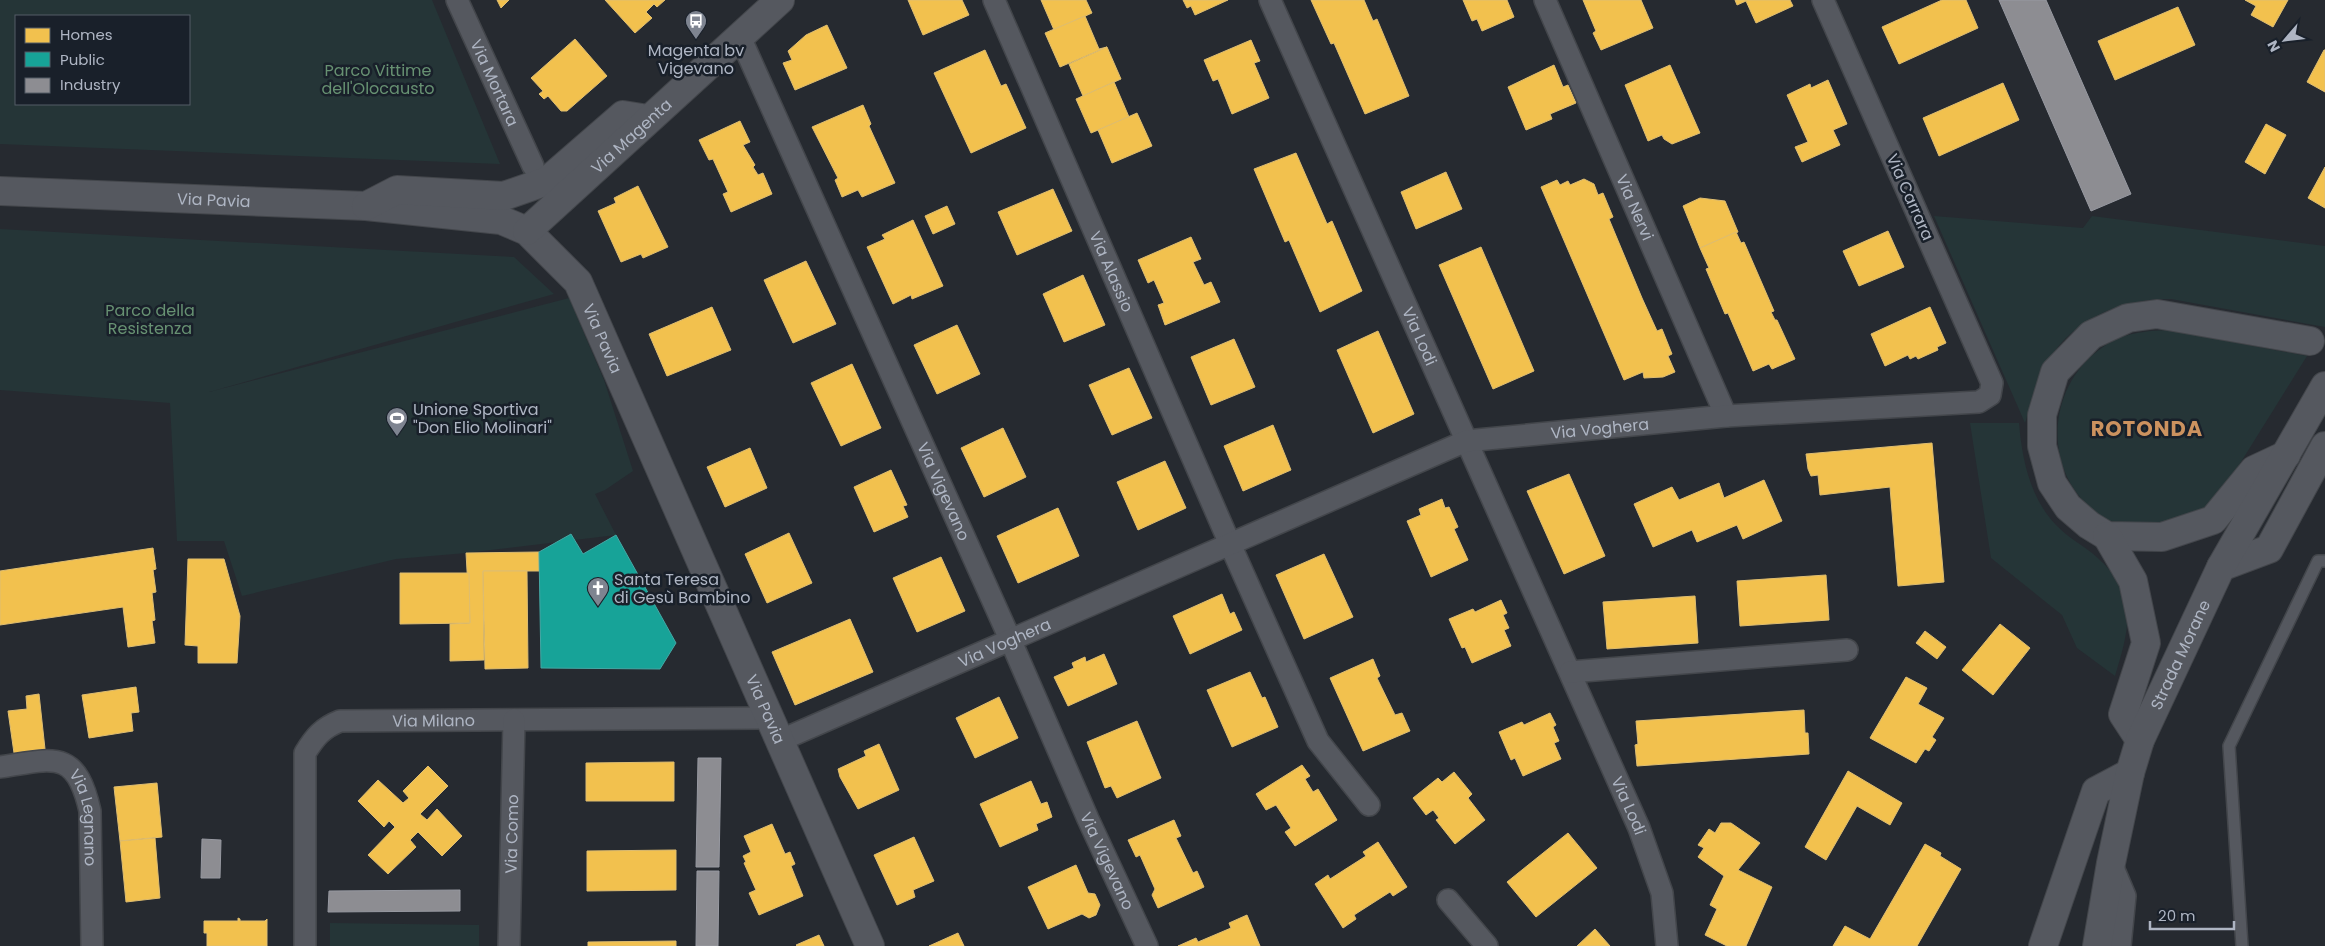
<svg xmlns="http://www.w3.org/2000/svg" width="2325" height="946" font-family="Poppins,sans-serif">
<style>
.green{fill:#253537;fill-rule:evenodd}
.homes{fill:#f2c14e;stroke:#debd71}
.public{fill:#17a398;stroke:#44a8a5}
.industry{fill:#8d8d92;stroke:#9799a1}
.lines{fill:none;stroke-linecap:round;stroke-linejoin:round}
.service-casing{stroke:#43464b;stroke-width:14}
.minor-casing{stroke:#43464b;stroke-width:24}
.tertiary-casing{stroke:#43464b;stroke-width:30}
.service{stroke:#55585f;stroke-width:11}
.minor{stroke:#55585f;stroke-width:21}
.tertiary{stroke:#55585f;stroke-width:28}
.labels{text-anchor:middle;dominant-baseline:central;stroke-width:5;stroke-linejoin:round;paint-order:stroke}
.poi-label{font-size:16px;fill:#aeb5c3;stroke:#19202a;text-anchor:start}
.park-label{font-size:16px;fill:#679172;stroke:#19202a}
.street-label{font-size:16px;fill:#aeb5c3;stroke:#19202a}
.district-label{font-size:21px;font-weight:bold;letter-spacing:1px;fill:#cc925f;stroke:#19202a}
</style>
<rect width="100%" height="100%" fill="#262a30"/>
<!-- green -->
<g class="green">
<path d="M0,0H432L500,164L0,144ZM16,16H189V104H16Z"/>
<path d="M1934,216L2083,228L2092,216L2325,246V327L2171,299C2120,298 2067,321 2044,369C2035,385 2031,405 2025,423Z"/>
<polygon points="0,229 514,257 554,294 209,392 569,298 604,380 633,471 605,490 595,494 616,535 466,553 396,559 242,596 224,541 177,541 170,403 0,390"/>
<path d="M2168,330L2307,356L2221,494C2201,513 2187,518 2161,523C2152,525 2140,530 2131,530C2121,529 2108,520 2100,515C2041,475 2045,386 2103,347C2122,333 2145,331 2168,330Z"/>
<path d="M1970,423H2019C2022,459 2030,498 2056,525C2070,540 2089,548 2103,563C2139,598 2128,633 2115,676L2077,648L2062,615L1991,558Z"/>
<polygon points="330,923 479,925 479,946 330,946"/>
</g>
<!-- homes -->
<g class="homes">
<polygon points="497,0 509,0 501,8"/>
<polygon points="605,0 665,0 657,7 654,4 646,12 652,18 635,33"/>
<polygon points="908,0 962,0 969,15 923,35"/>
<polygon points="1041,0 1086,0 1092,13 1054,30"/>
<polygon points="1183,0 1228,0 1195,15 1191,6 1187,8"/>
<polygon points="1311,0 1364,0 1373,21 1377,19 1409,96 1365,114 1334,43 1331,44"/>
<polygon points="1463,0 1507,0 1514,17 1482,31 1477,19 1472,21"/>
<polygon points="1583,0 1641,0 1653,28 1601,50 1593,33 1596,31"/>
<polygon points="1735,0 1790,0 1793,6 1756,23 1746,1 1737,5"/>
<polygon points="1942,0 1966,0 1978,28 1899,64 1882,27"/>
<polygon points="2245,0 2288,0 2273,27 2251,15 2256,6"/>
<polygon points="2178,7 2195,45 2115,80 2098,41"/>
<polygon points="1085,16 1099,49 1107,47 1060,67 1045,33"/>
<polygon points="827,25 847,68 795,90 783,63 792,60 788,51 806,35"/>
<polygon points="575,39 607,76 567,111 561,111 548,96 544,99 539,94 543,91 531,78"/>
<polygon points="1251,40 1260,61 1254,63 1269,98 1232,114 1218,79 1213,81 1204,60"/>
<polygon points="1107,47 1121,79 1083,96 1069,64"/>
<polygon points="985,50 1001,86 1006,84 1026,128 971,153 934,73"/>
<polygon points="2324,50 2325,50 2325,92 2307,82"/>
<polygon points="1554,65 1563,87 1568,85 1576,103 1550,114 1552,119 1526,130 1508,87"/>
<polygon points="1670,65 1700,133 1672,144 1664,139 1662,135 1648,141 1625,85"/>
<polygon points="1828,80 1847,124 1833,130 1840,145 1802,162 1795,147 1808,142 1787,95 1810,84 1811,88"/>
<polygon points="1114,82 1129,117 1091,133 1076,99"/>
<polygon points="2003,83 2019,120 1939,156 1923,118"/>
<polygon points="863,105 871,124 869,126 895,183 862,197 858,190 842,197 835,180 838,178 812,127"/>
<polygon points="1137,113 1152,146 1112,163 1098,130"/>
<polygon points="740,121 750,142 743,145 755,165 753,167 758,175 763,173 772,194 731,212 723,194 728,192 713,159 709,160 699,140"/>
<polygon points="2266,124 2286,135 2265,174 2245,162"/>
<polygon points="1296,153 1327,224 1332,221 1362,291 1320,312 1289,240 1285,242 1254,169"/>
<polygon points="2325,167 2325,208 2308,198"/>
<polygon points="1446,172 1462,209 1416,229 1401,192"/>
<polygon points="1584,179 1594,184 1598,195 1603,193 1613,217 1609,219 1642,298 1657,331 1662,329 1672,354 1668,356 1675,372 1663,377 1644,378 1643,372 1624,380 1541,187 1557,180 1560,185 1568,181 1570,185"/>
<polygon points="638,186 668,247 643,258 641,254 621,262 598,211 616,203 614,198"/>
<polygon points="1053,189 1072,231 1017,255 998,212"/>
<polygon points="1700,198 1725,201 1738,232 1700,248 1683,206"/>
<polygon points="947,206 955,224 933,234 925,216"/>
<polygon points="913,220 943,286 912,299 911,295 893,304 867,247 885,239 882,235"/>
<polygon points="1888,231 1904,267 1859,286 1843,251"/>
<polygon points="1736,232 1741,243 1744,242 1774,311 1771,312 1775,320 1777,320 1795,359 1772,369 1769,364 1753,371 1728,313 1725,314 1706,269 1709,268 1700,248"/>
<polygon points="1191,237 1201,259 1193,262 1204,285 1211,282 1220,302 1165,325 1158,305 1164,303 1154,280 1148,283 1138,260"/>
<polygon points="1481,247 1534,371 1493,389 1439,265"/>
<polygon points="806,261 836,324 793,343 764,280"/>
<polygon points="1083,275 1105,325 1064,342 1043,294"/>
<polygon points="712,307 731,350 667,376 649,334"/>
<polygon points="1930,307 1946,343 1937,347 1938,350 1918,359 1916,356 1910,359 1908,355 1885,366 1871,334"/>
<polygon points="957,325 980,374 937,394 914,345"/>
<polygon points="1378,331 1414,414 1373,433 1337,350"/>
<polygon points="1234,339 1255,387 1211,405 1191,357"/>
<polygon points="852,364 881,428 841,446 811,383"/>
<polygon points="1129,368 1152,418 1112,435 1089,385"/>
<polygon points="1273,425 1291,470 1243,491 1224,446"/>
<polygon points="1003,428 1026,477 984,497 961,448"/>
<polygon points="1932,443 1944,582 1898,586 1890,487 1820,495 1818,475 1811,476 1808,469 1806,454"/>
<polygon points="750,448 767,488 725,507 707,467"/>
<polygon points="1165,461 1186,508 1138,530 1117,482"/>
<polygon points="891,470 907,505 903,506 908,517 874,532 854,487"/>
<polygon points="1569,474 1605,556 1564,574 1527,491"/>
<polygon points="1764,480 1782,521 1743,539 1737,525 1697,542 1692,530 1653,547 1634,504 1672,487 1679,500 1719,483 1724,498"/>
<polygon points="1442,499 1445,508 1449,507 1458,527 1454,529 1468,560 1431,577 1407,521 1421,515 1419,509"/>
<polygon points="1058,508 1079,556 1018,583 997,536"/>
<polygon points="789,533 812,583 767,603 745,554"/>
<polygon points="153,548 156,569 153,570 156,592 152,593 155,620 152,621 155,643 128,647 123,607 0,625 0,571"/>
<polygon points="539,552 539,571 483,571 484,660 450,661 450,624 470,623 466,553"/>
<polygon points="1324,554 1353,617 1304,639 1276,575"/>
<polygon points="941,557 965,611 917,632 893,578"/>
<polygon points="188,559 224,559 240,616 237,663 198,663 198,646 185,645"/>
<polygon points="483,571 527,571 528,668 485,669"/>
<polygon points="400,573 469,573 470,623 400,624"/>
<polygon points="1826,575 1829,620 1740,626 1737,581"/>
<polygon points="1222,594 1230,614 1234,612 1242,630 1190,654 1173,616"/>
<polygon points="1695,596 1698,643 1607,649 1603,602"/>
<polygon points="1501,600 1507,613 1503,615 1509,628 1504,630 1511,646 1472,663 1465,647 1462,648 1449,619 1473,609 1475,612"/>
<polygon points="850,619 873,672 795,705 772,652"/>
<polygon points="2000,624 2030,648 1993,695 1962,670"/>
<polygon points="1925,631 1946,647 1937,659 1916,643"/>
<polygon points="1104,654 1117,684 1068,706 1054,677 1074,668 1072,663 1085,657 1086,662"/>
<polygon points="1373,659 1380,676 1377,678 1395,715 1402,713 1410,731 1363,751 1330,678"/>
<polygon points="1250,672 1262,698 1265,697 1278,727 1232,747 1207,690"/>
<polygon points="1906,677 1927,688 1918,704 1944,718 1932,737 1936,740 1929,751 1925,749 1916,763 1870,738"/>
<polygon points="136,687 139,712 131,713 133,731 89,738 82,695"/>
<polygon points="39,694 45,749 14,753 8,711 27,709 26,696"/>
<polygon points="999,697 1018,738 975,758 956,718"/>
<polygon points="1804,710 1805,733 1808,733 1809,754 1637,766 1635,745 1638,744 1636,721"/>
<polygon points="1550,713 1556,725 1553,727 1559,741 1554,743 1561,759 1523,776 1515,758 1511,760 1499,732 1522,722 1524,725"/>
<polygon points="1137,721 1161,778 1117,798 1111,786 1105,788 1087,742"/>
<polygon points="879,744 899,790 858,809 840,777 838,769 866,756 864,751"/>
<polygon points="674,762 674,801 586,801 586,763"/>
<polygon points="1302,765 1310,776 1305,779 1313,792 1318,789 1337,820 1295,846 1285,832 1291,828 1276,805 1266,810 1256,794"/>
<polygon points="428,766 448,786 420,814 427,820 437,809 462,836 442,856 418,832 410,840 416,847 388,874 368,855 395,827 389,821 384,827 358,801 378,780 403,803 409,798 403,791"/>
<polygon points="1848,771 1902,803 1890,825 1857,806 1826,860 1805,847"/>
<polygon points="1454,772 1472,794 1468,798 1485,820 1455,844 1436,820 1439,818 1433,810 1426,815 1413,798 1438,778 1442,782"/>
<polygon points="1031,781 1041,804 1047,802 1052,817 1036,824 1038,830 1000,847 980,804"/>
<polygon points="157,783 162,837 120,841 114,787"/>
<polygon points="1174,820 1181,836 1176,838 1193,873 1197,871 1204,887 1158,908 1152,895 1155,889 1140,855 1136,857 1128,840"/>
<polygon points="1721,823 1731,823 1760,843 1738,870 1772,887 1746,946 1727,946 1705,935 1717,909 1710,905 1724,876 1698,857 1704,848 1698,845 1709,829 1715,833"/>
<polygon points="772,824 785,854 790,852 795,864 791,866 803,896 759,915 749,893 756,890 744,863 746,862 743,856 751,852 744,836"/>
<polygon points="1568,833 1597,868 1536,917 1507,882"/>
<polygon points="914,837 934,881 913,890 915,897 897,905 874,855"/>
<polygon points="155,838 160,898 126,902 120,841"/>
<polygon points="1378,842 1407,887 1393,896 1390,892 1354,915 1356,919 1343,928 1315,884 1328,875 1330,879 1366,856 1363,852"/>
<polygon points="1925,844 1941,853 1940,856 1961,869 1917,946 1833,946 1845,926 1870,939"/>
<polygon points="676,850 676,890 587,891 587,851"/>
<polygon points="1076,865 1088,893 1095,894 1100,905 1096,915 1089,918 1082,914 1048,929 1028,887"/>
<polygon points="1247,915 1260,946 1178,946 1196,938 1198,942 1231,928 1229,923"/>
<polygon points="238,918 240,919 240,921 265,921 267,919 267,946 207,946 207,933 204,933 204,921 238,921"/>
<polygon points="1595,929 1610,946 1577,946"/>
<polygon points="958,933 964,946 929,946"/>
<polygon points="819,935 824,946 797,946 796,945"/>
<polygon points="676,941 676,946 588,946 588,942"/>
</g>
<!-- public -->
<polygon class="public" points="571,534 583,554 616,535 676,643 660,669 541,668 539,552"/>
<!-- industry -->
<g class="industry">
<polygon points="1999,0 2046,0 2131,194 2091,211"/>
<polygon points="698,758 721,758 719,867 696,867"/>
<polygon points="202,839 221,840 220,878 201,878"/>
<polygon points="697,871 719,871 718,946 696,946"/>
<polygon points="460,890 460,911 328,912 329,891"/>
</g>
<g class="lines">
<!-- service casing -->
<g class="service-casing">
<polyline id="service" points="2242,946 2229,746 2318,561 2325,561"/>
</g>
<!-- minor casing -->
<g class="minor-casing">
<g id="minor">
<path id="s1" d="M457,0L533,166"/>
<path id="s2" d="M994,0L1230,544L1318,741L1369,805"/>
<path id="s3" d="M1270,0L1639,828L1662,893L1667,946"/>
<path id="s4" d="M1545,0L1726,416"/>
<path id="s5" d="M740,37L1010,639L1088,819L1147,946"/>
<polyline points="1570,672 1847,650"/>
<path id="s6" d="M779,741L1466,441L1726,416L1979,402L1990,395L1992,383L1823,0"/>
<path id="s7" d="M0,767C53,759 76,748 90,811L92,946"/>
<polyline points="2111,863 2125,896 2120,946"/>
<polyline points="1448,900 1487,946"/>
<path id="s8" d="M305,946V753C315,737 322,728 340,721L769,718"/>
<path id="s9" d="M509,946L514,720"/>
</g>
</g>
<!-- tertiary casing -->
<g class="tertiary-casing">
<g id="tertiary">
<path id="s10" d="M0,191L366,206L501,220L527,231L578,282L870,946"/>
<polyline points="366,206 397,190 504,196 547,181 623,115 648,119"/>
<path id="s11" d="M527,231L780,0"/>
<polyline points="2286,455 2254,470 2213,520 2162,537 2107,536 2089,525 2068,507 2052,483 2042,446 2042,415 2055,372 2091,335 2128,318 2157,314 2310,341"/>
<polyline points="2107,536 2133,581 2146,643 2123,714 2140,740"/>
<polyline points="2221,567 2269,549 2325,446"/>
<polyline points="2043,946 2096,791 2130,773"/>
<path id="s12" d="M2097,946L2111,863L2130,773L2140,740L2221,567L2325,386"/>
</g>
</g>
<!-- service -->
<use href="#service" class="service"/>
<!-- minor -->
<use href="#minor" class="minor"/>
<!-- tertiary -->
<use href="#tertiary" class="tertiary"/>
</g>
<!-- icons -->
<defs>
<g id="bus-pin" transform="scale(1.125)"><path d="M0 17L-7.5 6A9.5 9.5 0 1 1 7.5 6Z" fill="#7e8490" stroke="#19202a"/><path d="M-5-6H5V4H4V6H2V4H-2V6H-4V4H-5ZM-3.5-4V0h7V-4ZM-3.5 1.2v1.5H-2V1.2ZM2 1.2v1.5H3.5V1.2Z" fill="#fff"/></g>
<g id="stadium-pin" transform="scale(1.125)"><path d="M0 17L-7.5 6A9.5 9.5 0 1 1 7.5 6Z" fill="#7e8490" stroke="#19202a"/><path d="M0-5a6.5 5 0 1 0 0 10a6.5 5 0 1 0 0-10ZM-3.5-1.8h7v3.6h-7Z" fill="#fff"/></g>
<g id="church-pin" transform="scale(1.125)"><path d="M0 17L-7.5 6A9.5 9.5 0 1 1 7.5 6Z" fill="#7e8490" stroke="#19202a"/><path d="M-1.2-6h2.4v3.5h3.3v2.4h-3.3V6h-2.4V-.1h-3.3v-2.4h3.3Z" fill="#fff"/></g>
</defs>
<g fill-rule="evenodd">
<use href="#bus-pin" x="696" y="21"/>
<use href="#stadium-pin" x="397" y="418"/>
<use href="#church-pin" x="598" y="588"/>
</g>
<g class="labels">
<!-- poi labels -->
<g class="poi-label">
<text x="696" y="50" text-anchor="middle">Magenta bv<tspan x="696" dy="18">Vigevano</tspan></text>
<text x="413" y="409">Unione Sportiva<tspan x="413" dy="18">"Don Elio Molinari"</tspan></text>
<text x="614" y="579">Santa Teresa<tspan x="614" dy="18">di Gesù Bambino</tspan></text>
</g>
<!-- park labels -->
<g class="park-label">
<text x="378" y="70">Parco Vittime<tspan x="378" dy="18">dell'Olocausto</tspan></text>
<text x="150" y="310">Parco della<tspan x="150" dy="18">Resistenza</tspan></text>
</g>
<!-- street labels -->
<g class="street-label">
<text stroke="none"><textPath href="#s1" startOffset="91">Via Mortara</textPath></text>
<text stroke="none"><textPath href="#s11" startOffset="141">Via Magenta</textPath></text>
<text transform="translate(1910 197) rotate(66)">Via Carrara</text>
<text stroke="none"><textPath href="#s10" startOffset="214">Via Pavia</textPath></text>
<text stroke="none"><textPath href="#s4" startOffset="226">Via Nervi</textPath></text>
<text stroke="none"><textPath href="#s2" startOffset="296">Via Alassio</textPath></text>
<text stroke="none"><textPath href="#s3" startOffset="368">Via Lodi</textPath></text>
<text stroke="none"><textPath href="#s10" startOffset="664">Via Pavia</textPath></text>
<text stroke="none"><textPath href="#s6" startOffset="884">Via Voghera</textPath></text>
<text stroke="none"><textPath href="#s5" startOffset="498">Via Vigevano</textPath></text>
<text stroke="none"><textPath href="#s6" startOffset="246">Via Voghera</textPath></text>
<text stroke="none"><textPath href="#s12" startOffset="305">Strada Morane</textPath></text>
<text stroke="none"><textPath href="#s10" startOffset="1069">Via Pavia</textPath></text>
<text stroke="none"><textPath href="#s8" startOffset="335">Via Milano</textPath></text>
<text stroke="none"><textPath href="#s3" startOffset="882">Via Lodi</textPath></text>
<text stroke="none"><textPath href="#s7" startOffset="126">Via Legnano</textPath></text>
<text stroke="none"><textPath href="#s9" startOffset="112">Via Como</textPath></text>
<text stroke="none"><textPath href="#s5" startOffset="902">Via Vigevano</textPath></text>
</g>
<!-- district labels -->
<g class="district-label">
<text x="2147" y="428">ROTONDA</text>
</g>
</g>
<!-- legend -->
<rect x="15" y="15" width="175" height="90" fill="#19202a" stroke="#555c67"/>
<rect x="25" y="28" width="25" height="15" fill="#f2c14e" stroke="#555c67"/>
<text x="60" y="40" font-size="15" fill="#aeb5c3">Homes</text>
<rect x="25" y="52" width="25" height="15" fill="#17a398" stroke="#555c67"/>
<text x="60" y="65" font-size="15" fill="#aeb5c3">Public</text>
<rect x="25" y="78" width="25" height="15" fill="#8d8d92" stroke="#555c67"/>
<text x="60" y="90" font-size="15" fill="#aeb5c3">Industry</text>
<!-- north arrow -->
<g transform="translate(2285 40) rotate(242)" stroke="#19202a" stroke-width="4" paint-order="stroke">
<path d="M0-4L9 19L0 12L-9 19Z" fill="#aeb5c3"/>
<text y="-8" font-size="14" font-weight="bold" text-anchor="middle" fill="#aeb5c3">N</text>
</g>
<!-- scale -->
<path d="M2150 921v8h84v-8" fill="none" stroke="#aeb5c3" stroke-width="2.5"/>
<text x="2158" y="921" font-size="15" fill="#aeb5c3" stroke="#19202a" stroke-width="4" paint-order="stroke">20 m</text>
</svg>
